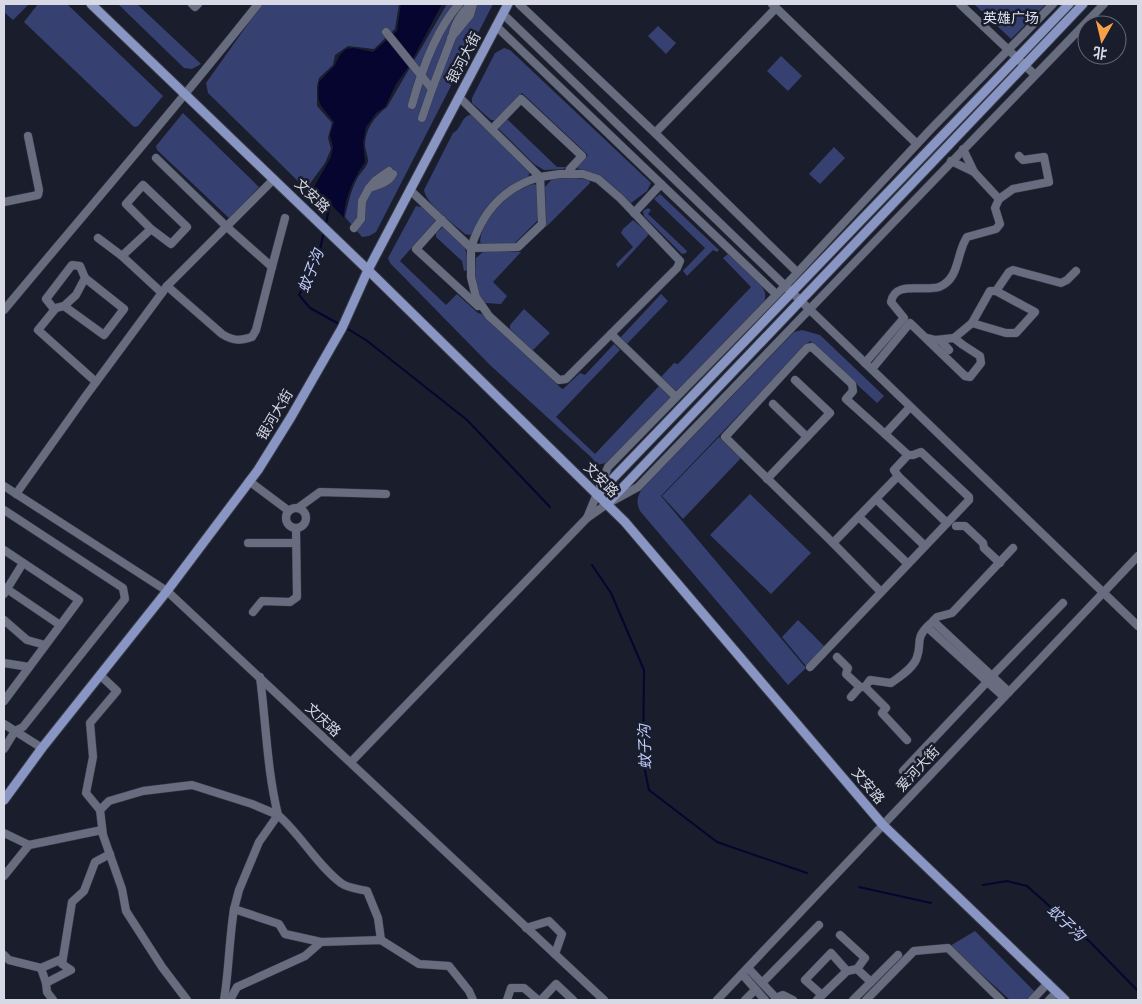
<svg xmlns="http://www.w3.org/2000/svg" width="1142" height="1004" font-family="'Fira Sans','Noto Sans SC',sans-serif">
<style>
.green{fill:#374171}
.water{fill:#05052f}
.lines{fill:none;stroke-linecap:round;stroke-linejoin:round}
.stream{stroke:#05052f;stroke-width:2}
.minor-casing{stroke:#373a46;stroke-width:9}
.major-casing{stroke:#373a46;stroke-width:11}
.minor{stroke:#676c7f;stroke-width:8}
.major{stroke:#8995c2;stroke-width:9}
.labels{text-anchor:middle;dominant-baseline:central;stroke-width:5;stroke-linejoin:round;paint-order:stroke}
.park-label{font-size:14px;fill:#dee3f3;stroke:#191d2c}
.street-label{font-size:14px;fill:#d7dae5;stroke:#191d2c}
.water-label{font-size:15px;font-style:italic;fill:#c1cefd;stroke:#191d2c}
</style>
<rect width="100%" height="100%" fill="#191d2c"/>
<!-- green -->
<g class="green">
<polygon points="4,4 29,4 13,20 4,12"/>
<polygon points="38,4 67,4 163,96 138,126 134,127 24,22"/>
<polygon points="118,4 137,4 201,64 192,69 184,68"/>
<polygon points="262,4 399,4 395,29 374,49 348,46 335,55 333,65 319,78 317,86 317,106 332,123 328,138 331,149 325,163 306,189 208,93 206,83"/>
<path d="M447,4H493L376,232L369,236L362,237L345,217C348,204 351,189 358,177C361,172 367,167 368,161C368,156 365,150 365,145C365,129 375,116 387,107Z"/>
<polygon points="974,4 1046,4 1011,39"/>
<polygon points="658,26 676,43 666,54 648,36"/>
<path d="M504,48L510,50L651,183L647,191L631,203C615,187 601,173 578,169L577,167L588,155L522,93L495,120H491L472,103V98L495,53Z"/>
<polygon points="781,56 802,76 788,91 767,71"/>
<polygon points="183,113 259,187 230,219 157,150 156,146"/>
<path d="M469,115H472L530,172L528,177C499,189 490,209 474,233L469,235L465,234C454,224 426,204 424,190L453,133C461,129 461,118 469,115Z"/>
<polygon points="505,119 507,119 557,167 566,167 564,169 544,170 534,164 499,129 499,125"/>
<polygon points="834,147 845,158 820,184 809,174"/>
<polygon points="569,177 589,180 590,183 546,227 545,187 552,179"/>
<path d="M534,184L539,186V219L515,243L483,245L480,242C482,214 509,191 534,184Z"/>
<polygon points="660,194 719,250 717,252 713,250 687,276 683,271 705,248 654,199"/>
<polygon points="416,206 426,208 436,220 400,261 446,305 457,294 478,313 482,314 561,388 563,389 580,373 585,375 614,344 620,350 556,417 595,454 659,386 672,399 610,462 597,465 592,458 490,365 390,263 388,258"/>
<polygon points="648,208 651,210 648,214 687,251 686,253 682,254 644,216 643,211"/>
<polygon points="633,220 649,234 618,268 616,264 633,247 621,233 623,229"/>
<path d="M444,226C463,244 468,242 467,270L464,271L462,261L436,237V233Z"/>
<path d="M483,252H521L493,282L507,296L501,304L485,303C472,295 475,271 476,258Z"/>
<path d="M728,254C737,263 763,282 765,293C766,298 764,301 763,305L677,392L661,377L674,363L678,364L751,287L723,258Z"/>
<polygon points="661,294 668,301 627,344 620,338"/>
<polygon points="524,309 550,333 532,351 510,329 510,325"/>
<path d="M802,330L820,335L884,396L877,403L810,341L661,496L806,668L788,685L640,511C636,502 637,497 642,489L794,332Z"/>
<polygon points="719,437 741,458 683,519 662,496"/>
<polygon points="750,494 811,553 771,594 710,535"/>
<polygon points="798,620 825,647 806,666 782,637"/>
<polygon points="975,931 1035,992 1026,1000 1010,1000 950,946"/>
</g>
<!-- water -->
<path class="water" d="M401,4H442L409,66L396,84L385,107L376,113L366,127L363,143L365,162C354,177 344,199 344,218L314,187L331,157L333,147L330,135L334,122C320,103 317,107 319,82L335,65L340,55L346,49L354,48L373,52L397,31Z"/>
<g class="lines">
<!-- stream -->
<g class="stream">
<polyline points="326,224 330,202"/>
<polyline points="324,231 319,254 299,295 310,308 339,324"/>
<polyline points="346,328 366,340 467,420 550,507"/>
<polyline points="592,565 611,593 644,670 643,761 649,790 717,842 807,873"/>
<polyline points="983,885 1007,881 1027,886 1090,942 1138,991"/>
<polyline points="859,887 931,903"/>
</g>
<!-- minor casing -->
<g class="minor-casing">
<g id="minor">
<polyline points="192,4 195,7 198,4"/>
<polyline points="519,4 655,133 797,272"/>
<polyline points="772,4 917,144"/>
<polyline points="960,4 1035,75"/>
<polyline points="1053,4 931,129 785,286 608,467 587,518 607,504 638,487 1104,4"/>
<polyline points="503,14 1138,626"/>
<polyline points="496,26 661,184"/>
<polyline points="386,32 432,89 422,118"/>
<polyline points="451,38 470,15 473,4"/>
<path d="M432,89L452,37C454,25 462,11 472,4"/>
<path d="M412,105C421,72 436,30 459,4"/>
<polyline points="492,129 521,99 582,156 570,169 568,174"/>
<polyline points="655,133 776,8"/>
<polyline points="963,149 974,172"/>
<polyline points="156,158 227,227 272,267 285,218"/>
<path d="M540,177L542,224L518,247L471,248C482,212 504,187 540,177Z"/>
<polyline points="369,188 376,180 389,171"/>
<polyline points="410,190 471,248 471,277 476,297 489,316 559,380 566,379 677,268 680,261 620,198 598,179 583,174 560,174 540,177 459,97"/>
<polyline points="999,199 1013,189 1049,182 1044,157 1023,160 1019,156"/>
<polyline points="4,202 38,195 39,190 28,136"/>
<polyline points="634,213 661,184 776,294"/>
<polyline points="442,220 416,249 478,306"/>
<path d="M354,228L361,219L362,201L369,188C379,185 388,183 393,174"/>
<polyline points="151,229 126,204 143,185 187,227 171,244 151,229 122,256 162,293"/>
<polyline points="98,238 122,256"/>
<path d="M167,286L222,334C233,341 240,341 252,337L256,330L272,267"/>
<polyline points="64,306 76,295 85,278 124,309 104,335 64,306 56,308 38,330 96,382"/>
<polyline points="54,309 46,299 72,265 80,266 85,278"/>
<path d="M4,310C89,208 176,108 258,4"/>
<polyline points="972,323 990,291 996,291"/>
<polyline points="611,334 676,397"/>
<polyline points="927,338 935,340 954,338"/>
<polyline points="940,340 949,350"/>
<path d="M865,363L904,318L891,302C895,280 923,292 939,287C960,279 956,253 967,237L996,229L1000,224L995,208L999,199L974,172L951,161"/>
<polyline points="872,369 910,323 965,376 970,377 981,363 980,356 963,345 954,338 972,323 1006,333 1016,333 1035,312 996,291 1009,272 1013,270 1061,283 1067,280 1076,271"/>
<polyline points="773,404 807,437"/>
<polyline points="885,434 908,455"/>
<polyline points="898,476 947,523"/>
<polyline points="767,479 830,413 795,380"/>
<polyline points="249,481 289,511"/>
<polyline points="4,486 167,591 604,1000"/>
<polyline points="16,494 85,397 167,286 274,179"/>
<polyline points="876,499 925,546"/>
<circle cx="296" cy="518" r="10"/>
<polyline points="298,508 320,492 386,494"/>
<polyline points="4,510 123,588 125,599 23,727 15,731 4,749"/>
<polyline points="859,517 908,564"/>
<polyline points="956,526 965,526 983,543 984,548 1000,563"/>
<polyline points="248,543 296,543"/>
<polyline points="833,543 881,592"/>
<polyline points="4,550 79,600 4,701"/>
<polyline points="4,587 7,589 23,563"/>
<polyline points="4,594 7,589 60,625"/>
<polyline points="253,612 262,601 290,602 297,597 296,528"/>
<polyline points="4,620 27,640 45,645"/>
<polyline points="930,624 927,627 1004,697"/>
<polyline points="837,657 848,668 846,674 860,687"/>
<polyline points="4,663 29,667"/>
<polyline points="810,667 969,500 969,497 921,452 913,455 908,455 894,470 898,476 833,543 725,437 807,348 812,347 852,384 853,391 846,399 885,434 910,407"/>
<polyline points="100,675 117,691 90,723 93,757 86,793 100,810"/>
<polyline points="992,676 1063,603"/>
<polyline points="865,687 886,708 882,713 907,740"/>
<polyline points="1009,692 933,621 937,617 952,613 1013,548"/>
<path d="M851,697L860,687H865L870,680L891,683C899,677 914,668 917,657C922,644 915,639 927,627"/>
<polyline points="4,724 42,748"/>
<polyline points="351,762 587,518"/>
<polyline points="903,771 987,682"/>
<polyline points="4,833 29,845 102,830"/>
<polyline points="4,876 29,845"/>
<path d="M234,909L239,890L259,842L278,815C301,835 317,865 341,883C347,888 359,889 367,891L378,918L381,940"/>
<polyline points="526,928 549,921 562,934 555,954"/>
<polyline points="840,935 865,958 857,969"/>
<polyline points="4,955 9,960 41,968"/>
<polyline points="748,968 776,998 783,995 793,1000"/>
<polyline points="742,974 765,1000"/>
<polyline points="46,983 41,968 62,959"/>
<polyline points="762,983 819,925"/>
<polyline points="822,995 805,980 831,953 847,971"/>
<polyline points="53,1000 47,992 46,983 71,970 62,964 72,902 84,891 95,862 110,854"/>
<path d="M187,1000L162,967L126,911L122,889L103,835L100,810L109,801L143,791L192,785L252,804L278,815C267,770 266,723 260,677"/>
<path d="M224,1000C229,970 229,940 234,909L279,924L285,934L321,942"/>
<polyline points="230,1000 237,987 305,956 321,942 381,940 419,964 449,966 469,991 473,1000"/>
<polyline points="507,1000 511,988 524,988 538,1000"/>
<polyline points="541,1000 556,984 573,1000"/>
<polyline points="717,1000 1138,556"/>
<polyline points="745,1000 755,990"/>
<polyline points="817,1000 847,971 857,969 871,982"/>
<polyline points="853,1000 898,955"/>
<polyline points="866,1000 914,951 948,948 1001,1000"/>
<polyline points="1032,1000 1048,983"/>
<polyline points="1049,1000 1057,992"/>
</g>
</g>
<!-- major casing -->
<g class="major-casing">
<g id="major">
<polyline points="91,4 368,270 625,522 883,825 1065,1000"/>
<polyline points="597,495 1069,4"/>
<polyline points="607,504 1083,4"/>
<polyline points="4,800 42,748 167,591 258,470 291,417 342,328 368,270 508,4"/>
</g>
</g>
<!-- minor -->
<use href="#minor" class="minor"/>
<!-- major -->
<use href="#major" class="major"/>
</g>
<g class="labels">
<!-- park labels -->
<g class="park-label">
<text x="1011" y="18">英雄广场</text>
</g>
<!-- street labels -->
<g class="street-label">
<text transform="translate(464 58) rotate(-62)">银河大街</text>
<text transform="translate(312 196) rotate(44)">文安路</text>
<text transform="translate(275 415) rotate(-59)">银河大街</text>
<text transform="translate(601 480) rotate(45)">文安路</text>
<text transform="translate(323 720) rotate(43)">文庆路</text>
<text transform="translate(918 769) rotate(-47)">爱河大街</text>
<text transform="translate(868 786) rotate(50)">文安路</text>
</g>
<!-- water labels -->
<g class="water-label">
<text transform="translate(311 271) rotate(-69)">蚊子沟</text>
<text transform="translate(645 747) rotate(-92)">蚊子沟</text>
<text transform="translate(1066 923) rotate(43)">蚊子沟</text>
</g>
</g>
<!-- border -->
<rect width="1142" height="1004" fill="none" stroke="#d7dae5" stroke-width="10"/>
<!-- north arrow -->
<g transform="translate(1102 40) rotate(188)"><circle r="24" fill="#191d2c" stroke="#656976"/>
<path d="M0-4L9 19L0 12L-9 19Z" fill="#f8a14a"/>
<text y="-8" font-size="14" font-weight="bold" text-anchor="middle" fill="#d7dae5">北</text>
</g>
</svg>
